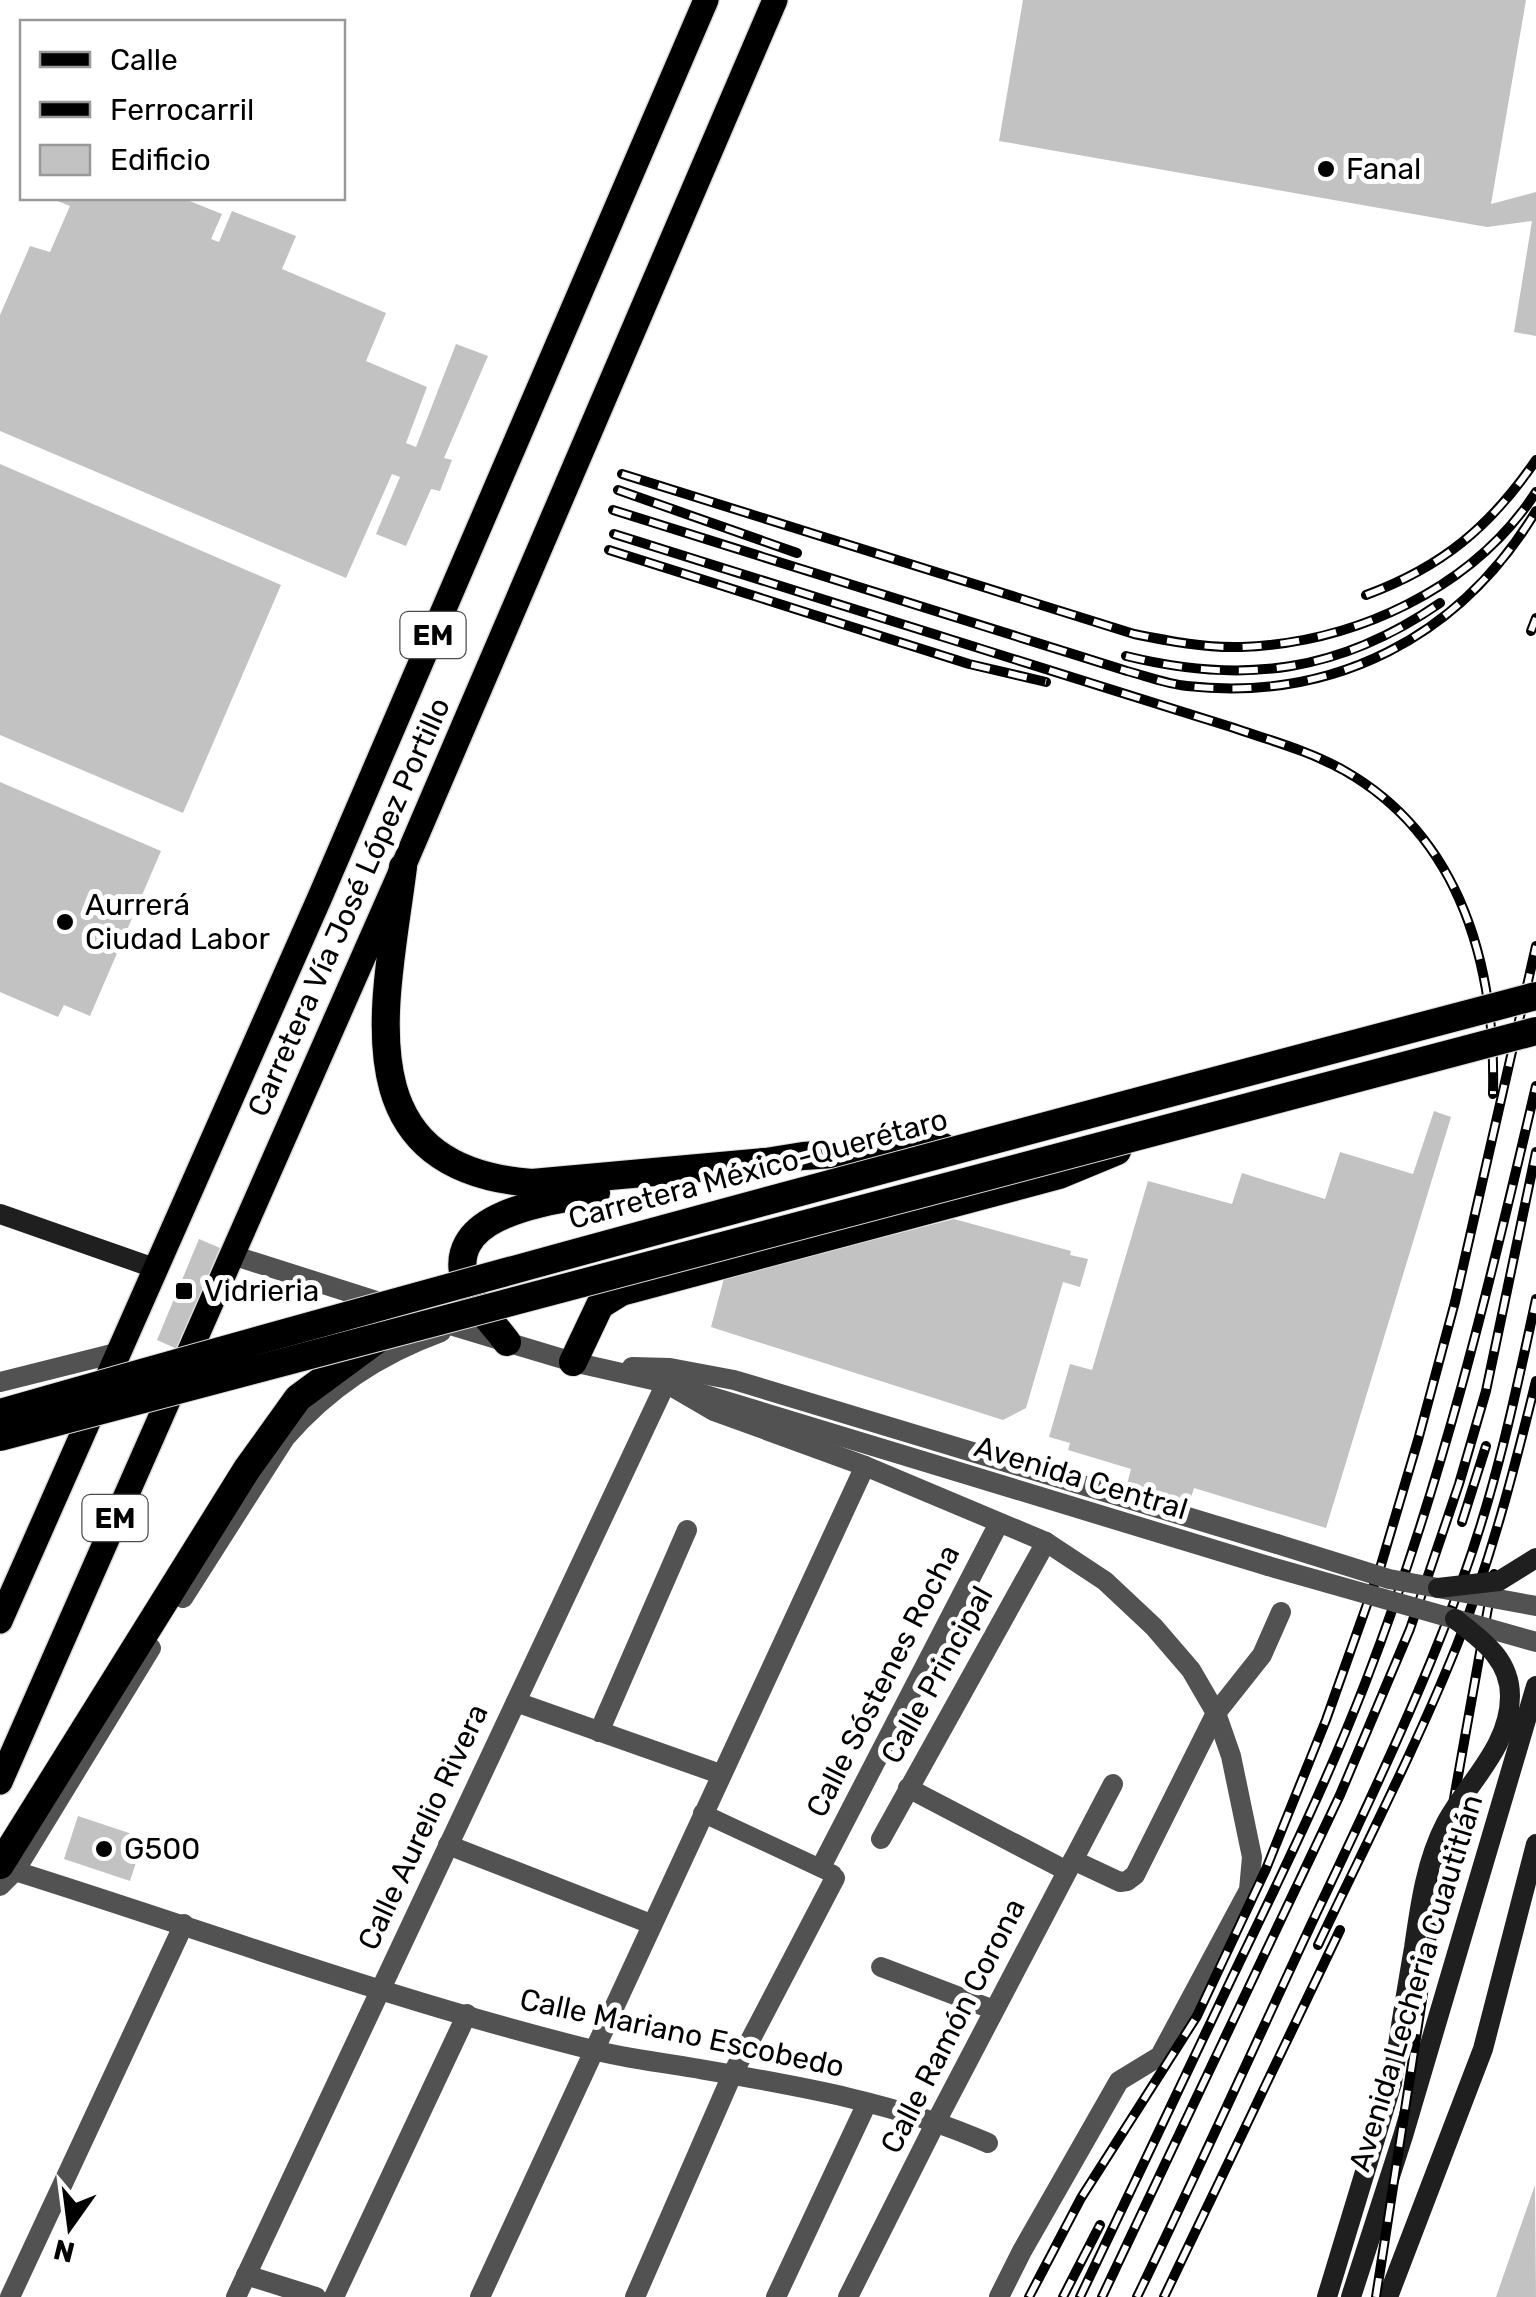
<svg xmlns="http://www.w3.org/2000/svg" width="1536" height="2297" font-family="Rubik,sans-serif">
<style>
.building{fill:#c2c2c2}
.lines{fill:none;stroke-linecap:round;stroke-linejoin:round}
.primary-casing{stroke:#dbdbdb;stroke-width:28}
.trunk-casing{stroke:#dbdbdb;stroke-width:30}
.pedestrian{stroke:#525252;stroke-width:18}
.minor{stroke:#525252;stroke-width:20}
.tertiary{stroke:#525252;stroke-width:20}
.secondary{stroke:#1f1f1f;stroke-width:20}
.primary{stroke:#000;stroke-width:25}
.trunk{stroke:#000;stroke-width:28}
.rail-casing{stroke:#000;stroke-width:10}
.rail{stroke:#fff;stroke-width:6;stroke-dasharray:19;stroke-linecap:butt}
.trunk-bridge-casing{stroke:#dbdbdb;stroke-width:30;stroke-linecap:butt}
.tertiary-bridge{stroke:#525252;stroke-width:20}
.secondary-bridge{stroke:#1f1f1f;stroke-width:20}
.trunk-bridge{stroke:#000;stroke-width:28}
.poi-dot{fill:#000;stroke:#fff;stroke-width:4}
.labels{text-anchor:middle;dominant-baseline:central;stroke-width:10;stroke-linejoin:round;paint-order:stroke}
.shield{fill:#fff;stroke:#4c4c4c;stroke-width:2.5}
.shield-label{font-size:28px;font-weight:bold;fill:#000}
.poi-label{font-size:30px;fill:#000;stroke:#fff;text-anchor:start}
.street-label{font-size:30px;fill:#000;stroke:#fff}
</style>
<rect width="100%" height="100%" fill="#fff"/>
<!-- building -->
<g class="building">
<polygon points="1023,0 1526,0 1491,204 1536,192 1536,336 1514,332 1532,221 1487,227 999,141"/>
<polygon points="50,198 182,198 222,214 211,239 219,242 232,211 296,236 282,269 386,313 366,361 427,387 406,443 416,447 456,344 488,356 444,458 452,460 440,491 431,489 406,546 376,534 400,477 392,474 346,578 0,431 0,315 30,246 50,252 70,206"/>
<polygon points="0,464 281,585 183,813 0,735"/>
<polygon points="0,782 161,851 90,1016 64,1005 58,1017 0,992"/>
<polygon points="1434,1111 1451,1117 1326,1528 1194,1488 1188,1507 1126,1488 1131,1469 1068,1450 1070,1443 1049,1437 1070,1364 1092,1370 1148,1181 1232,1204 1242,1173 1325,1199 1340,1152 1413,1174"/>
<polygon points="954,1219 1071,1251 1070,1255 1088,1259 1080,1287 1063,1282 1026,1408 1003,1420 711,1327 724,1278"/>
<polygon points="199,1239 220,1248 177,1349 157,1340"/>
<polygon points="78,1816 144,1838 130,1881 64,1859"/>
<polygon points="1535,2185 1536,2297 1496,2297"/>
</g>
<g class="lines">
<!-- primary casing -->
<g class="primary-casing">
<g id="primary">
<polyline points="0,1621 320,897 706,0"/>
<polyline points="0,1782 403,867 775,0"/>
</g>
</g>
<!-- trunk casing -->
<g class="trunk-casing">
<g id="trunk">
<path d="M403,867C386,1002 340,1168 532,1183L765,1162"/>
<polyline points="747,1165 803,1156 943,1147"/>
<path d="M507,1342C494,1324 473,1305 466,1284C441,1212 552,1201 596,1193"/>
<polyline points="573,1362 600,1305 621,1292 1059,1175 1117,1151"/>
<polyline points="0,1865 247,1469 298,1398 378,1339"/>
</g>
</g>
<!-- pedestrian -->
<polyline class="pedestrian" points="702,1813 833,1874"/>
<!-- minor -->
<g class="minor">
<polyline points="0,1382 120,1352"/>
<path d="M183,1598L285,1438C327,1389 380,1354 441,1332"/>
<polyline points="516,1702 720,1774"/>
<polyline points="599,1732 687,1530"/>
<polyline points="908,1788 1067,1871"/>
<polyline points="881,1839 1046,1542"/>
<polyline points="448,1845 651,1924"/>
<polyline points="1073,1860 1120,1882 1127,1881 1135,1875 1216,1713 1262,1655 1281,1612"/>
<polyline points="821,1867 999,1523"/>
<path d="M15,1871C206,1931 395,2001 589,2049C623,2058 659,2062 694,2068C793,2085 896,2102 988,2143"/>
<polyline points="0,1886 15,1871 151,1648"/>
<polyline points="881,1967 994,2010"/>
<polyline points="246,2275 316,2297"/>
<polyline points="10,2297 184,1924"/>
<polyline points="236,2297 666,1383 714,1411 865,1466 1046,1542 1105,1581 1154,1627 1191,1670 1216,1713 1231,1756 1252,1857 1249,1890 1160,2056 1119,2081 1022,2251 999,2297"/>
<polyline points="334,2297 467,2014"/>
<polyline points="480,2297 865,1466"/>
<polyline points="635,2297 732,2075 835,1878"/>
<polyline points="776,2297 867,2103"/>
<polyline points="848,2297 937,2120 1113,1784"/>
</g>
<!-- tertiary -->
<g class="tertiary">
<polyline points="232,1255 389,1305"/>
<polyline points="440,1322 573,1362 666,1383 1268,1566"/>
<polyline points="632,1367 670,1368 734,1380 1277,1544"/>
</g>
<!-- secondary -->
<g class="secondary">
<polyline points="0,1214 157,1269"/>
<polyline points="1327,2297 1392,2083"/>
<polyline points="1351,2297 1403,2136 1536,1686"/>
<polyline points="1388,2297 1483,2049 1536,1844"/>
</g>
<!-- primary -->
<use href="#primary" class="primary"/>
<!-- trunk -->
<use href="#trunk" class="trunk"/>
<!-- rail casing -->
<g class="rail-casing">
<g id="rail">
<path d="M622,474L1134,634C1169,641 1204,648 1241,647C1354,643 1473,589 1536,492"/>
<polyline points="618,490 797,553"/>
<path d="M613,510L1127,671C1146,676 1167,684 1187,686C1334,702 1460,637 1536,511"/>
<path d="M614,534L1231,727C1269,740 1310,751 1345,771C1462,838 1496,968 1493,1094"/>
<polyline points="609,550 969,664 1046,682"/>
<path d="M1366,595C1442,567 1490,527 1536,460"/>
<polyline points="1531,631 1536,618"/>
<path d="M1126,656C1244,685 1340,672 1440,603"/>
<polyline points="1462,1522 1486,1446"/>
<path d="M1318,1945C1365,1846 1416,1747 1457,1645C1491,1560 1514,1470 1536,1381"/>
<polyline points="1029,2297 1081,2198 1197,2016 1266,1869 1326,1720 1381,1565 1418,1440 1455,1302 1536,946"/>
<polyline points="1063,2297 1100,2225"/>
<path d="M1080,2297C1133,2186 1186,2074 1239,1963C1284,1870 1329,1777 1366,1681C1441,1487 1489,1288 1536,1086"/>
<polyline points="1102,2297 1340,1795 1410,1629 1459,1484 1486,1391 1536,1152"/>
<path d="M1137,2297C1199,2169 1257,2040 1317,1912C1369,1802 1422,1692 1463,1578C1496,1487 1516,1393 1536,1299"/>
<polyline points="1164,2297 1340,1930"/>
<polyline points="1376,2297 1447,1838 1494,1574"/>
</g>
</g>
<!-- rail -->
<use href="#rail" class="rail"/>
<!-- trunk-bridge casing -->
<g class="trunk-bridge-casing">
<g id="trunk-bridge">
<path d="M0,1413C510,1268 1023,1131 1536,996"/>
<polyline points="0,1437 1536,1031"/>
</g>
</g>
<!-- tertiary-bridge -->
<g class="tertiary-bridge">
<polyline points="1277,1544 1389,1579 1536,1606"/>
<polyline points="1268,1566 1536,1642"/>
</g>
<!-- secondary-bridge -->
<g class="secondary-bridge">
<polyline points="1438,1588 1499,1581 1536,1558"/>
<path d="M1392,2083C1399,2038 1406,1993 1414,1948C1420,1906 1426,1861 1446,1823C1468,1782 1510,1747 1510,1696C1510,1659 1482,1640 1455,1619"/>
</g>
<!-- trunk-bridge -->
<use href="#trunk-bridge" class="trunk-bridge"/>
</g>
<!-- markers -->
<g class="poi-dot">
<circle cx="1326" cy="169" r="10"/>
<circle cx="65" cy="922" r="10"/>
<rect x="174" y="1281" width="20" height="20" rx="5"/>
<circle cx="104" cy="1849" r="10"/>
</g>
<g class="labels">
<!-- shield labels -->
<g class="shield">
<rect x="400.5" y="612" width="65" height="46" rx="8"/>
<rect x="82.5" y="1495" width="65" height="46" rx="8"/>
</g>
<g class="shield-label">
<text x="433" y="635">EM</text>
<text x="115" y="1518">EM</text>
</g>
<!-- poi labels -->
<g class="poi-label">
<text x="1346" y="169">Fanal</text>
<text x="85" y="905">Aurrerá<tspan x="85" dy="34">Ciudad Labor</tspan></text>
<text x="204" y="1291">Vidrieria</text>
<text x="124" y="1849">G500</text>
</g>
<!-- street labels -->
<g class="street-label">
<text transform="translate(349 907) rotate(-66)">Carretera Vía José López Portillo</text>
<text transform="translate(758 1169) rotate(-15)">Carretera México-Querétaro</text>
<text transform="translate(1081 1478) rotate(17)">Avenida Central</text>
<text transform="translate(937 1675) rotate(-61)">Calle Principal</text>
<text transform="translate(883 1681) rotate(-63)">Calle Sóstenes Rocha</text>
<text transform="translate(423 1827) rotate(-65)">Calle Aurelio Rivera</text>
<text transform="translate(1416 1983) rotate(-73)">Avenida Lecheria Cuautitlán</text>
<text transform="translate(953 2026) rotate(-63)">Calle Ramón Corona</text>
<text transform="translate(682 2033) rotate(12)">Calle Mariano Escobedo</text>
</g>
</g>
<!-- legend -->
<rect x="20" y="20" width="325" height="180" fill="#ffffff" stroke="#999999" stroke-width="2.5"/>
<rect x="40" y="52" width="50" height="15" fill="#000000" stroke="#999999" stroke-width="2.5"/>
<text x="110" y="70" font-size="30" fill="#000000">Calle</text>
<rect x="40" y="102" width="50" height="15" fill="#000000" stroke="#999999" stroke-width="2.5"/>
<text x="110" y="120" font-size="30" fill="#000000">Ferrocarril</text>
<rect x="40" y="145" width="50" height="30" fill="#c2c2c2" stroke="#999999" stroke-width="2.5"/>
<text x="110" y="170" font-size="30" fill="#000000">Edificio</text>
<!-- north arrow -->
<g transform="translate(70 2227) rotate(194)" stroke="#ffffff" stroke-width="8" paint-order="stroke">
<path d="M0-8L18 38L0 25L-18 38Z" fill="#000000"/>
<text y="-15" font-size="28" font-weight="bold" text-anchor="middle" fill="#000000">N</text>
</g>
</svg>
